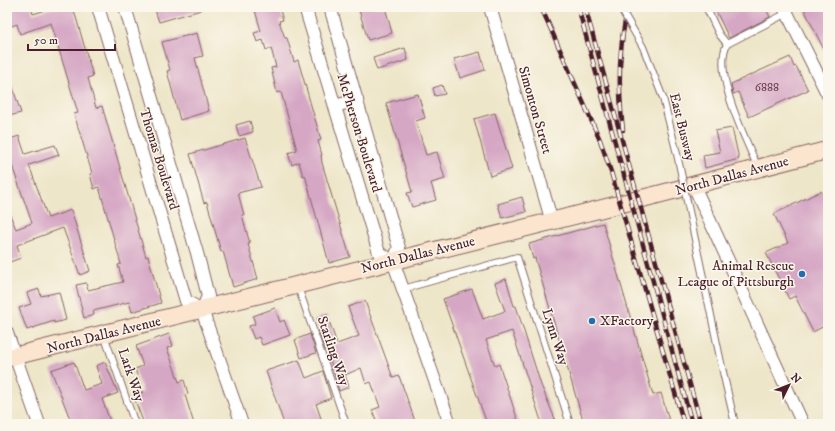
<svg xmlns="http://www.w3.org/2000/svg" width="835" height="431" font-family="'IM FELL DW Pica',serif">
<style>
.building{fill:#d6a7c5}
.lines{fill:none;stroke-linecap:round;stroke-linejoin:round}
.lane-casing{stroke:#836562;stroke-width:8}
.street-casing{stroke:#836562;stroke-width:14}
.secondary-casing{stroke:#836562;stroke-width:19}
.lane{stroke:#fff;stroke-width:6}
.street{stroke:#fff;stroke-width:12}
.secondary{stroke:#fbe5cf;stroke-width:17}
.rail-casing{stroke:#4a1f2b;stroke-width:4.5}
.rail{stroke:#fbf7ec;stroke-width:3;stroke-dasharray:9;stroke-linecap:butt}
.lane-bridge-casing{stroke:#836562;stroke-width:8;stroke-linecap:butt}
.lane-bridge{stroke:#fff;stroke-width:6}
.poi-dot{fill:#1f6fb2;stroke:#fbf7ec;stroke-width:1.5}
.labels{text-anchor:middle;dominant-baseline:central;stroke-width:3;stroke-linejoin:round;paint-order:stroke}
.number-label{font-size:12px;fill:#6d4152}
.street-label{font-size:14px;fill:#4a1f2b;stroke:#fbf7ec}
.poi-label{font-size:14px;fill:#4a1f2b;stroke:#fbf7ec;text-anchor:end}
</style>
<rect width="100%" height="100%" fill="#fbf7ec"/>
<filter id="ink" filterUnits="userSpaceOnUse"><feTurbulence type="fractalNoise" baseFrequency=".025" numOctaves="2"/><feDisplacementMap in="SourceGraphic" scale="8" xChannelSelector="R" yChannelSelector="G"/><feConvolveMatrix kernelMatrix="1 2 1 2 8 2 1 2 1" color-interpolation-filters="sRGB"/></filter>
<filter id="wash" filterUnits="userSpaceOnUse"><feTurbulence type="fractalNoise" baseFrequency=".012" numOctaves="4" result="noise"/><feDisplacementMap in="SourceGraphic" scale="16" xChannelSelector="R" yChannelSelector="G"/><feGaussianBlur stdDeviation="0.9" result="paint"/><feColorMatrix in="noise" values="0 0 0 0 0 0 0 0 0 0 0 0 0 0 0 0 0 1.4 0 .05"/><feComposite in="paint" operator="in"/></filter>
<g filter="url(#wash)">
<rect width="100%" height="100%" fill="#eee6c9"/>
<g id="blocks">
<!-- building -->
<g class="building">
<polygon points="7,7 31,7 33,14 56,7 73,7 93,76 88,78 96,108 102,106 146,257 148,256 161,303 132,312 129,302 93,311 94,315 84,318 76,285 86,283 88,290 123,282 118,265 121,264 99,187 94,189 90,174 92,173 74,114 78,113 51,23 20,34 17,24 7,28"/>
<polygon points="154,7 200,7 201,10 159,22"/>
<polygon points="254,7 279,7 283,20 279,21 285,38 287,38 294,62 298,60 321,140 318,141 322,155 321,155 322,163 350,257 329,263 305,175 303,176 299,162 292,165 288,153 297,150 281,92 277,93 271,68 276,67 271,48 266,50 263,40 257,42 254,33 261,31"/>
<polygon points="358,7 385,7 392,33 368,40"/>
<polygon points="714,7 765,7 770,17 729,38"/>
<polygon points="803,7 828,7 828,58"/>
<polygon points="197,33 203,56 195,58 209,111 180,120 167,71 170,70 162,42"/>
<polygon points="405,48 408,60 377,70 373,58"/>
<polygon points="480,52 485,70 460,78 454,59"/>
<polygon points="790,57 794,67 796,66 808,90 749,117 738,92 733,94 731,84"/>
<polygon points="7,76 9,76 21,113 9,116 7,107"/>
<polygon points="442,85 445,94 435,96 433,88"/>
<polygon points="418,94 425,118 416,121 426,155 437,152 445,179 431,183 436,200 412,207 407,193 412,192 386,103"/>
<polygon points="495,113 512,169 490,176 474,119"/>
<polygon points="250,121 253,132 239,136 236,125"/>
<polygon points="732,128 739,159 705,168 703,155 720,152 715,131"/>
<polygon points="19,136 25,154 55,145 59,155 29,165 48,218 71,210 90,271 80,275 63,228 17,245 21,258 7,263 7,208 16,229 32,223 7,151 7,140"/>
<polygon points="245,138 261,187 238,193 244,215 242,215 250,244 248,244 258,279 233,287 223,251 221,252 207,202 204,203 190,154"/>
<polygon points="821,191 823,195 828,193 828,324 813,332 795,296 789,299 766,253 788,243 774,214"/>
<polygon points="522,197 526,212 502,218 498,204"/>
<polygon points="603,223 653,395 661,393 670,424 585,424 581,414 535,258 533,259 529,244"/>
<polygon points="506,279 514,306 516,306 541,385 555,419 552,420 553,424 542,424 512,331 486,340 495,366 499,364 519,424 487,424 443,299 472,289 483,319 505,311 495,283"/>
<polygon points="39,289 41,296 59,292 66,320 54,323 54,321 27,330 19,308 31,304 27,293"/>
<polygon points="365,301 393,378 399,376 416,424 378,424 372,410 380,407 371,382 366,384 361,368 345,375 349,387 339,391 327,349 325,350 318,331 321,330 317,318 327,315 337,344 359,336 348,307"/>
<polygon points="275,308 280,322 284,320 290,335 262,345 259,337 254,339 249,326 255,324 253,316"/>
<polygon points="169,334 173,346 167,348 179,382 184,380 188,394 185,395 194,424 144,424 133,395 143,392 135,369 143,366 136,346"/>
<polygon points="310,334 316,353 301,358 295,340"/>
<polygon points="299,360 306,378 323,371 331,398 316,404 323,424 284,424 266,371"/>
<polygon points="74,362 84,390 102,384 96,366 105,362 118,393 102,399 111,424 72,424 51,370"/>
</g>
</g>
</g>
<g filter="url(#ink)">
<use href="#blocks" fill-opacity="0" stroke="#836562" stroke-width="1"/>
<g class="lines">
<!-- lane casing -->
<g class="lane-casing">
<g id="lane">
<polyline points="706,7 719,34 727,44"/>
<path d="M758,168C746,139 712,74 727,44L787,13"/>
<polyline points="298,287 346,424"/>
<polyline points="403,289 517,257 570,424"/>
<polyline points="104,335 135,424"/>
<polyline points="723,372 735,424"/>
</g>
</g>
<!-- street casing -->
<g class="street-casing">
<g id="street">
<polyline points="98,7 186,301 202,310"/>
<polyline points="125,7 197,253 208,296 202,310 242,424"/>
<polyline points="305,7 379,253 393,261"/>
<polyline points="330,7 399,248 393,261 450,424"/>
<polyline points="490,7 552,222"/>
<polyline points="784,7 828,95"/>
<polyline points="335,106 357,100"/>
<polyline points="694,186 803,424"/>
<polyline points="7,333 39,424"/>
</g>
</g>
<!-- secondary casing -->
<g class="secondary-casing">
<polyline id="secondary" points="7,358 652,196 828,150"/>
</g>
<!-- lane -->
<use href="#lane" class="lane"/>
<!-- street -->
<use href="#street" class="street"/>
<!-- secondary -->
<use href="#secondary" class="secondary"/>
<!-- rail casing -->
<g class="rail-casing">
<g id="rail">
<polyline points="541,7 600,140 611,172 684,424"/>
<polyline points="578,7 692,424"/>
<polyline points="585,7 701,424"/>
<path d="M623,130C618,89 618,48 628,7"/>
</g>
</g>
<!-- rail -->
<use href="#rail" class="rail"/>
<!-- lane-bridge casing -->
<g class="lane-bridge-casing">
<polyline id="lane-bridge" points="620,7 643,47 663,98 677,154 723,372"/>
</g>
<!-- lane-bridge -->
<use href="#lane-bridge" class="lane-bridge"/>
</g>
</g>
<!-- markers -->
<g class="poi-dot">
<circle cx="802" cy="274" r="4"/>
<circle cx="592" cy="321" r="4"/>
</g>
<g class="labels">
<!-- number labels -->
<g class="number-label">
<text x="767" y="87">6888</text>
</g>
<!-- street labels -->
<g class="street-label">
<text transform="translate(535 110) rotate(74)">Simonton Street</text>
<text transform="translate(682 127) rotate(76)">East Busway</text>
<text transform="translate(359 133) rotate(73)">McPherson Boulevard</text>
<text transform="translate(159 159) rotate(73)">Thomas Boulevard</text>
<text transform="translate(732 176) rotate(-15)">North Dallas Avenue</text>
<text transform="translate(418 255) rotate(-14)">North Dallas Avenue</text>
<text transform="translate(104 335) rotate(-14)">North Dallas Avenue</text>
<text transform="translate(555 337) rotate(72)">Lynn Way</text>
<text transform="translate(333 351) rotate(71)">Starling Way</text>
<text transform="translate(131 375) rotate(71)">Lark Way</text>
</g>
<!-- poi labels -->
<g class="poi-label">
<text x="794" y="266">Animal Rescue<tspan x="794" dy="16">League of Pittsburgh</tspan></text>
<text x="600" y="321" text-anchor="start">XFactory</text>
</g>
</g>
<!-- margin -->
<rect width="835" height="431" fill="none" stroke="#fbf7ec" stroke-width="24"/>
<!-- north arrow -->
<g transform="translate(789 385) rotate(47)" stroke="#fbf7ec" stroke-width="3" paint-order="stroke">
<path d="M0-3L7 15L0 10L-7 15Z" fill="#4a1f2b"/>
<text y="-6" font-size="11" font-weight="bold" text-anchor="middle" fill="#4a1f2b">N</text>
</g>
<!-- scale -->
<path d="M28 44v6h87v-6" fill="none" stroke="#4a1f2b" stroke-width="2"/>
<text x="34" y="44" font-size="12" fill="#4a1f2b" stroke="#fbf7ec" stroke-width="3" paint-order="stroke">50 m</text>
</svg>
